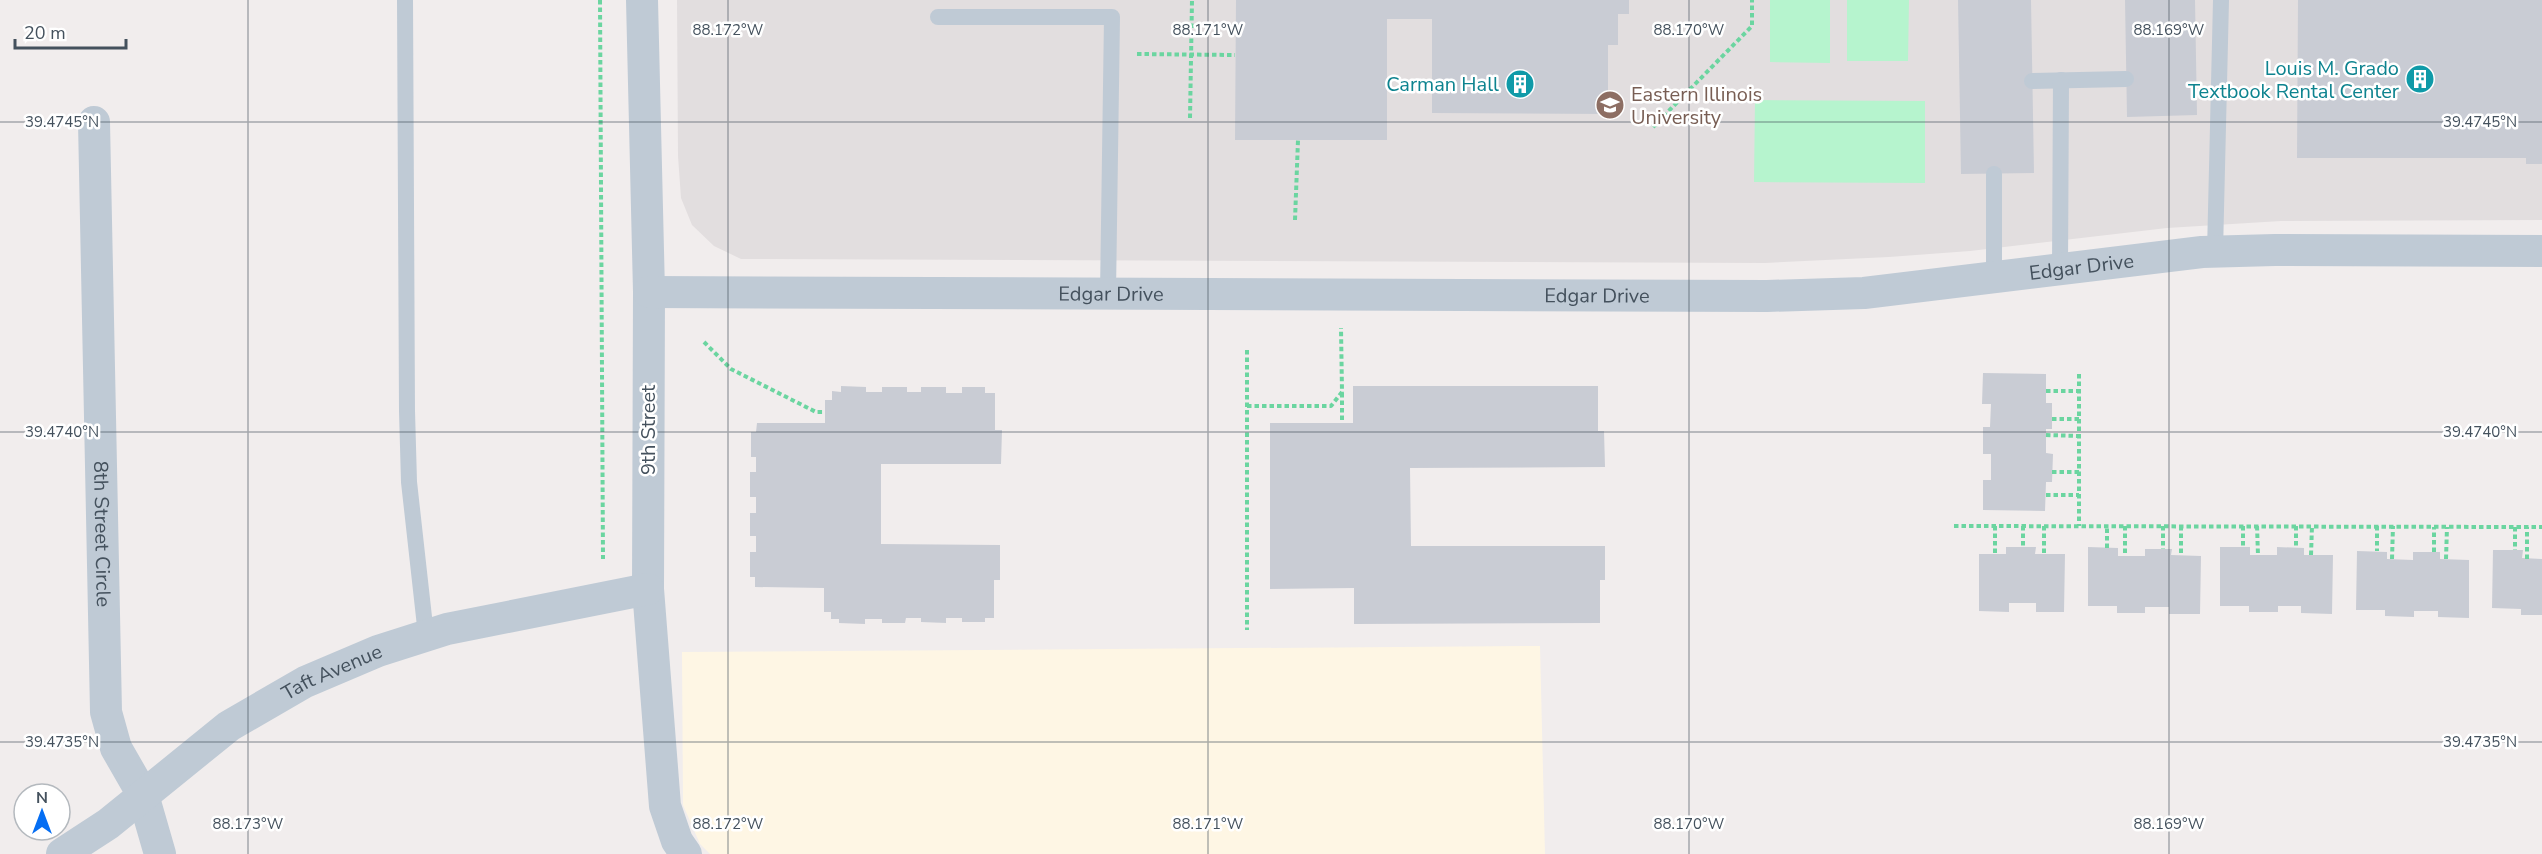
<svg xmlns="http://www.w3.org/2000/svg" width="2542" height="854" font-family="'Nunito Sans',sans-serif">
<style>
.commercial{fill:#fef6e4}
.education{fill:#e2dedf}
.green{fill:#b6f4ce}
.building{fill:#c9ccd4}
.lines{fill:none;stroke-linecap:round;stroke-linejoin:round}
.path{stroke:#6bd5a0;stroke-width:4;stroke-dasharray:4.5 3;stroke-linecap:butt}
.service{stroke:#bfcad5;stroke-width:16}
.minor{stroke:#bfcad5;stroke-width:32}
.ticks{fill:none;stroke:#44515d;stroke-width:1.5;stroke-opacity:0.45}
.labels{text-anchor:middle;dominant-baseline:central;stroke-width:5;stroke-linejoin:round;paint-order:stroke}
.culture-label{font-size:20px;fill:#0d838f;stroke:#fff;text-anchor:end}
.education-label{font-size:20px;fill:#785e54;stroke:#fff;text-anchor:start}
.street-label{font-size:20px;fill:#44515d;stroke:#fff}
.ticks-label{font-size:15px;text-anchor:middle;fill:#44515d;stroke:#fff;stroke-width:5;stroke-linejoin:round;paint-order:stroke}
</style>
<rect width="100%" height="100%" fill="#f1eded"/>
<!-- commercial -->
<polygon class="commercial" points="1540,646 1545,854 710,854 700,844 683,805 682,652"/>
<!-- education -->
<polygon class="education" points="677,0 2542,0 2542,220 2281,221 2167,228 1970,251 1889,257 1765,263 741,259 714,246 692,225 681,198 678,156"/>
<!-- green -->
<g class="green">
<polygon points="1770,0 1830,0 1830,63 1770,62"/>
<polygon points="1847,0 1909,0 1908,61 1847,61"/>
<polygon points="1755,100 1925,101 1925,183 1754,182"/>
</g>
<!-- building -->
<g class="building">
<polygon points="1236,0 1629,0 1629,14 1618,14 1618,45 1608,45 1608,114 1432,113 1432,19 1387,19 1387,140 1235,140"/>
<polygon points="1958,0 2031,0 2034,173 1961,174"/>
<polygon points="2125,0 2195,0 2197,115 2127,117"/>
<polygon points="2298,0 2542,0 2542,164 2526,164 2526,158 2297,158"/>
<polygon points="1983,373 2046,374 2046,403 2052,403 2052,429 2046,429 2046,453 2053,454 2052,482 2046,482 2045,511 1983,510 1983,480 1991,480 1991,454 1983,454 1983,427 1990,427 1991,404 1982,404"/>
<polygon points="841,386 866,387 866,392 882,392 882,387 907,387 907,392 921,392 921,387 946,387 946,393 962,393 962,387 985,387 985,393 995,393 995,430 1002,430 1001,464 881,464 881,544 1000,545 1000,580 994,580 994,618 985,618 985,622 962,622 962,618 946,618 946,623 921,622 921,618 906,618 905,623 882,623 882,619 865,619 865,624 839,623 839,619 831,619 831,612 824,612 824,588 755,587 755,577 750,577 750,552 756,552 756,536 750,536 750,513 756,513 756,497 750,497 750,472 756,472 756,457 751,457 751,432 756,432 757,423 825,423 825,400 832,400 832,391 841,392"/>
<polygon points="1353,386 1598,386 1598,431 1604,431 1605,467 1410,468 1411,546 1605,546 1605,580 1600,580 1600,623 1354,624 1354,588 1270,589 1270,423 1353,423"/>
<polygon points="2006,547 2036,547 2035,554 2065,554 2064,612 2036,612 2036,603 2009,603 2009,612 1979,611 1979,554 2006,554"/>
<polygon points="2088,547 2118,548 2118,556 2145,556 2145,549 2172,549 2171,555 2201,556 2200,614 2169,614 2169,607 2145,607 2145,613 2117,613 2117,606 2088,606"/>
<polygon points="2220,547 2250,547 2250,555 2277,555 2277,547 2304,548 2304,555 2333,555 2332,614 2301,613 2301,606 2278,606 2278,612 2249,612 2249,606 2220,606"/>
<polygon points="2493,550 2523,550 2522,558 2542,559 2542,615 2521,615 2521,609 2492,608"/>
<polygon points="2357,551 2387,552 2387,559 2413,560 2413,552 2440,552 2440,559 2469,560 2469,618 2438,617 2438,611 2414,611 2414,617 2385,616 2385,610 2356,610"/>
</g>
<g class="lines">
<!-- path -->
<g class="path">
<polyline points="600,0 603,559"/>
<polyline points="1137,54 1235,55"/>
<polyline points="1190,118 1192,0"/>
<polyline points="1653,127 1752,26 1752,0"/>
<polyline points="1295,220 1298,140"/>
<polyline points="704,342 731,369 816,412 825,412"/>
<polyline points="1247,350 1247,630"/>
<polyline points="2079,374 2079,526"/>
<polyline points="2046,391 2079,391"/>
<polyline points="1342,393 1342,423"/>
<polyline points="1247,406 1331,406 1342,392 1341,328"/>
<polyline points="2052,419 2079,419"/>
<polyline points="2046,435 2079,436"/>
<polyline points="2052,472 2079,472"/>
<polyline points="2046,495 2079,495"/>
<polyline points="1954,526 2542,527"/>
<polyline points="1995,526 1995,554"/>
<polyline points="2023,526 2023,547"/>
<polyline points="2044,526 2044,554"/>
<polyline points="2125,526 2125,556"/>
<polyline points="2163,526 2163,549"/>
<polyline points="2181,526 2181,555"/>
<polyline points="2243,526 2243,547"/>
<polyline points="2257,526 2258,555"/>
<polyline points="2296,526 2296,548"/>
<polyline points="2377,526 2377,551"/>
<polyline points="2515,527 2515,550"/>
<polyline points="2107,548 2107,526"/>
<polyline points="2434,552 2434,527"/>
<polyline points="2311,555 2312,526"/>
<polyline points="2392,559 2393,526"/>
<polyline points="2446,559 2447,527"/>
<polyline points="2527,559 2527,527"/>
</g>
<!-- service -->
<g class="service">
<polyline points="405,0 407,411 409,482 426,635"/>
<polyline points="938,17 1112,17 1108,293"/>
<polyline points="2032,81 2126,79"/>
<polyline points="1994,174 1994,277"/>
<polyline points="2215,252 2221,0"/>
<polyline points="2060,268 2061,80"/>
</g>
<!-- minor -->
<g class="minor">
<polyline points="642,0 649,292 648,589 665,806 677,841 686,854"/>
<path id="s1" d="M94,122L106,712L116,748L143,795L160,854"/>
<path id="s2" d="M649,292L1767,296L1864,293L2202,252L2275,250L2542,251"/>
<path id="s3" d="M62,854L108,824L229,726L305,682L378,651L447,629L648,589"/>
</g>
</g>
<!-- ticks -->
<path class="ticks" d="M248,0V854M728,0V854M1208,0V854M1689,0V854M2169,0V854M0,122H2542M0,432H2542M0,742H2542"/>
<!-- icons -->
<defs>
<g id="building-disc" transform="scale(1.5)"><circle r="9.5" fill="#0f9aa8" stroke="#fff"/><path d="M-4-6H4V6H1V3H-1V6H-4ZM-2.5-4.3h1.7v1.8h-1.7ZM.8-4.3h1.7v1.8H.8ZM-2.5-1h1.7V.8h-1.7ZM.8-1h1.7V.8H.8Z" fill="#fff"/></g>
<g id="university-disc" transform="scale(1.5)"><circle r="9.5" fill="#8d6e63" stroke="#fff"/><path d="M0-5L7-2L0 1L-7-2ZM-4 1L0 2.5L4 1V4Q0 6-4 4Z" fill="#fff"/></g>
</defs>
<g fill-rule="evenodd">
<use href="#building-disc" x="2420" y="79"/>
<use href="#building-disc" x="1520" y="84"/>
<use href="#university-disc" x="1610" y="105"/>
</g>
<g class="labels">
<!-- culture labels -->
<g class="culture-label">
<text x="2399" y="68">Louis M. Grado<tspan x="2399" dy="23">Textbook Rental Center</tspan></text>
<text x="1499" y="84">Carman Hall</text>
</g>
<!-- education labels -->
<g class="education-label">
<text x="1631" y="94">Eastern Illinois<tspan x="1631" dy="23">University</tspan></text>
</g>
<!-- street labels -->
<g class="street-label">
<text stroke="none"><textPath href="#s2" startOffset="1434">Edgar Drive</textPath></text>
<text stroke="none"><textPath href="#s2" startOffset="462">Edgar Drive</textPath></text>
<text stroke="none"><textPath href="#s2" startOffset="948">Edgar Drive</textPath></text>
<text transform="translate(648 430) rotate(-90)">9th Street</text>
<text stroke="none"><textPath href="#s1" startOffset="412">8th Street Circle</textPath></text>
<text stroke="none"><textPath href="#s3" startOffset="327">Taft Avenue</textPath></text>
</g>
</g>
<g class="ticks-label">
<text x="728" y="35">88.172°W</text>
<text x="1208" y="35">88.171°W</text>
<text x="1689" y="35">88.170°W</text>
<text x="2169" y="35">88.169°W</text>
<text x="62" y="127">39.4745°N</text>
<text x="2480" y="127">39.4745°N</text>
<text x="62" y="437">39.4740°N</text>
<text x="2480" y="437">39.4740°N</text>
<text x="62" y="747">39.4735°N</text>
<text x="2480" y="747">39.4735°N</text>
<text x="248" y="829">88.173°W</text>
<text x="728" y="829">88.172°W</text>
<text x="1208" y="829">88.171°W</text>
<text x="1689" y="829">88.170°W</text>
<text x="2169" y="829">88.169°W</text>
</g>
<!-- north arrow -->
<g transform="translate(42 812)"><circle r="28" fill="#ffffff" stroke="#b4b9be" stroke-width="1.5"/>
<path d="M0-4.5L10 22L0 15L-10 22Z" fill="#056ef3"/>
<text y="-9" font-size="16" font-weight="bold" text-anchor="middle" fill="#44515d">N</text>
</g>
<!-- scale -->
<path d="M15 39v9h111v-9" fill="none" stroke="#44515d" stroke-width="3"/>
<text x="24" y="39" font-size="18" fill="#44515d" stroke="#ffffff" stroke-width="4.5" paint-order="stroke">20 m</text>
</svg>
